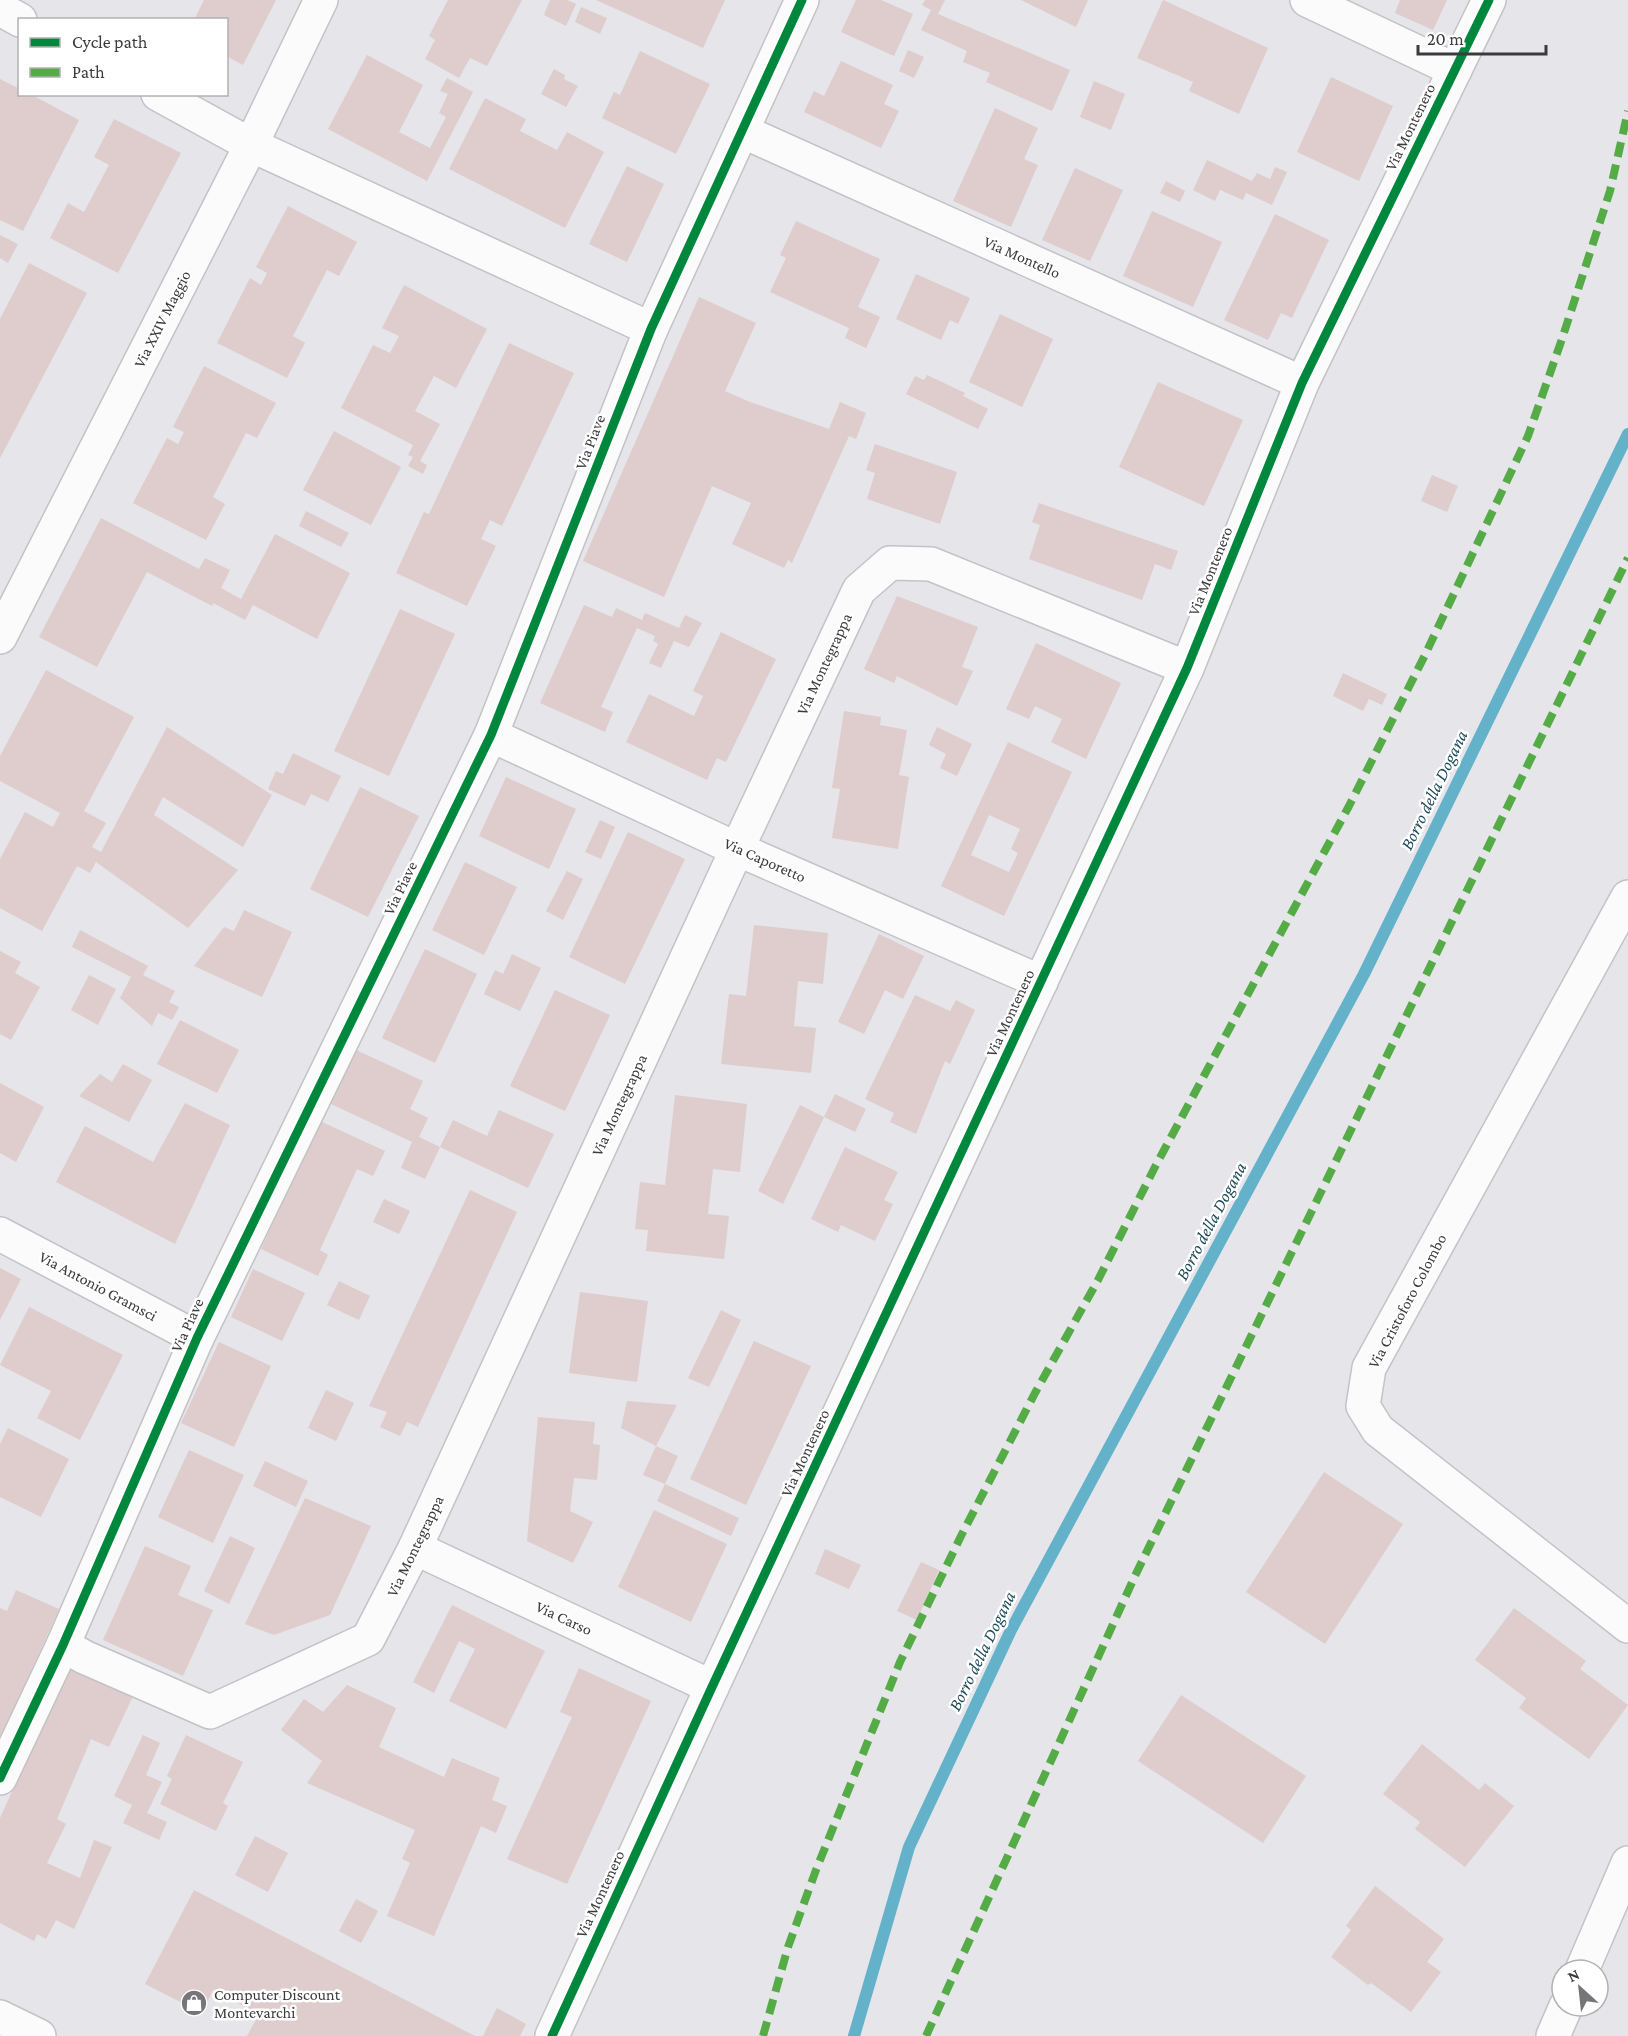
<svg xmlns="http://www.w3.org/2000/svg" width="1628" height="2036" font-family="'Crimson Pro',serif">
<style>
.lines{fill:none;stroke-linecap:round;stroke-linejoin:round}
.stream{stroke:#64b2ca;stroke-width:12}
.building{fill:#decdcc;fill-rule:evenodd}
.street-casing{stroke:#c3c3c7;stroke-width:36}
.secondary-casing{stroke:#c3c3c7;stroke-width:36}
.street{stroke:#fbfbfc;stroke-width:33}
.secondary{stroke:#fbfbfc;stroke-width:33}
.quiet{stroke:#55ac46;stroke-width:8;stroke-dasharray:15 8;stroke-linecap:butt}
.cycleway-casing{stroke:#fff;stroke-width:13}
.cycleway{stroke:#00873e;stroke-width:9}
.labels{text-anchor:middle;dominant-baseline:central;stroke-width:5;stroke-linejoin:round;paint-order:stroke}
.street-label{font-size:16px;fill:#3b3b3e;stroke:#fff}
.poi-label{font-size:16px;fill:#3b3b3e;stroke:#fff;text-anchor:start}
.water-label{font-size:18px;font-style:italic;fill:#1b4957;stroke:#fff}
</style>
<rect width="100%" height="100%" fill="#e5e5ea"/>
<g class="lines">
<!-- stream -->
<polyline class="stream" points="854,2036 909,1847 1011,1630 1364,974 1628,434"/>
</g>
<!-- building -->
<g class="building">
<polygon points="204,0 276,0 243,65 226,56 226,20 194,20"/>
<polygon points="448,0 522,0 487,66 470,58 459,78 425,59 435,40 429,36"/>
<polygon points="550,0 567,0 576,4 566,26 544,15"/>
<polygon points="596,0 725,0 703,48"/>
<polygon points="856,0 881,0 913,14 894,56 841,32"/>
<polygon points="925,0 945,0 938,14 1070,70 1052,111 986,82 990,73 963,62 967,51 921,30 931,10 922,5"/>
<polygon points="1021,0 1088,0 1076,27"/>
<polygon points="1163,0 1268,48 1239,114 1189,91 1193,82 1137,58"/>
<polygon points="1400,0 1447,0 1433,30 1395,13"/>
<polygon points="581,7 607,18 600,34 575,22"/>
<polygon points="908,50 924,57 914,78 899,71"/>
<polygon points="640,51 710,84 676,154 602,118 614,92 620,95"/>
<polygon points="367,55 423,85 399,132 430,148 446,117 439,113 448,94 440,91 447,78 473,92 427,181 328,129"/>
<polygon points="841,61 893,85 884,104 899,111 881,148 804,112 814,91 824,96"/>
<polygon points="554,69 565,75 564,79 578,86 566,107 541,94"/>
<polygon points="1331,77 1393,106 1359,181 1297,152"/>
<polygon points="0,79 20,89 20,94 30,94 79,120 23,231 0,220"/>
<polygon points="1094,81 1125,94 1111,130 1080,117"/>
<polygon points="485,98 526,119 520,131 557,150 567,132 604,152 565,228 449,169"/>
<polygon points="995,108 1038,128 1024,159 1038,165 1011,227 953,201"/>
<polygon points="114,119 181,153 118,273 50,238 68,203 84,212 109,165 94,157"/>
<polygon points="1207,160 1252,181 1257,173 1270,179 1275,167 1287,172 1272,205 1246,193 1243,200 1220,190 1215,201 1193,190"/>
<polygon points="627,166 664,184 627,262 589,244"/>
<polygon points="1075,168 1123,190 1090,261 1042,240"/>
<polygon points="1166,181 1185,191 1180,202 1160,193"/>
<polygon points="288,206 357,242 339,276 327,270 293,336 305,343 287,378 217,343 250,278 261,285 267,273 256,267"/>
<polygon points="1152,211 1222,242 1193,307 1123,276"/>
<polygon points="1275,214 1329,240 1292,318 1281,313 1268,340 1224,320"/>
<polygon points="796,221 880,259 858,307 880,317 866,348 845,338 849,328 770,292 786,258 780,255"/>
<polygon points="0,235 18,244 8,263 0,258"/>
<polygon points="29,263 87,293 0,458 0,319"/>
<polygon points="916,274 970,298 958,324 950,320 941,340 896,319"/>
<polygon points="404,285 487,329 456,388 434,376 415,411 440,424 420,461 427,465 423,474 408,466 413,457 408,455 413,445 341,408 373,345 390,353 399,336 382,328"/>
<polygon points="699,297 756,323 725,391 750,402 829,429 840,402 866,413 856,439 849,436 792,563 788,560 784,568 732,544 751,503 712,486 664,597 583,561"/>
<polygon points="1000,314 1053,339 1022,407 969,382"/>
<polygon points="509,343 574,373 502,526 490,520 481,539 496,546 467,606 396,573 424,512 429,514"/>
<polygon points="204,366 276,403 257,438 246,433 213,497 225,504 206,540 133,503 167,438 178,444 184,432 173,427"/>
<polygon points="927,375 965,393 963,396 988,409 978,429 906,394 915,376 924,380"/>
<polygon points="1158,382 1243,420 1204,506 1119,467"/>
<polygon points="334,431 401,467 371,525 303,490"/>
<polygon points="875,444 957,472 940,524 867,499 875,473 866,470"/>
<polygon points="1432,475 1458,486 1447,512 1421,501"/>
<polygon points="1039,503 1178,551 1171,570 1155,564 1142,600 1029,559 1040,525 1032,522"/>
<polygon points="306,511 349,533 341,547 299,526"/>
<polygon points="101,518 199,569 205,558 230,570 221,588 241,599 275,534 350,573 317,639 253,605 245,620 213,603 212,606 147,572 97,667 39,637"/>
<polygon points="897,596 978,627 962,667 973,671 957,706 897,676 894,683 864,669"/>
<polygon points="584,605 612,617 616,608 642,620 645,613 679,628 685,615 702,623 689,647 674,641 661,668 649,663 658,644 653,641 655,636 637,628 601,707 613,712 605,732 540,703"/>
<polygon points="400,609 455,634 389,776 334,751"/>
<polygon points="721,632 776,659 726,762 717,758 707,780 626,742 649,694 694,716 703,696 693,691"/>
<polygon points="1036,643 1121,683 1086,759 1051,742 1062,719 1035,706 1029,719 1006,709"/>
<polygon points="46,670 134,717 84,811 106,823 92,847 101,852 167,727 272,795 243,847 163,797 154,815 238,870 188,928 96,862 90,873 77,866 42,931 0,908 0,859 25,812 53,827 60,813 0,781 0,756"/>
<polygon points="1343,673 1387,694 1382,705 1369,699 1363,711 1333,696"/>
<polygon points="844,711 881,717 880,725 907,730 899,775 909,777 898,849 832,838 840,789 832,788"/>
<polygon points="937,727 972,744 957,776 940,768 946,754 929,745"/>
<path d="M1008,742L1072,772L1004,916L941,886ZM989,815L1020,829L1011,849L1018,853L1009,872L971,855Z"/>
<polygon points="293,753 341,776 328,802 311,794 305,806 268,789 276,771 283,774"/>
<polygon points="506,777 576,809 549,869 479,836"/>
<polygon points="360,787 419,816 368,917 310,889"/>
<polygon points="600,820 615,827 601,859 585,852"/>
<polygon points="628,832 685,859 625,984 569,957"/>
<polygon points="465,862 517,887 484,955 432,930"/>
<polygon points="567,871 583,879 563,920 546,911"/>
<polygon points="244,910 292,932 262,997 194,966 224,927 234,931"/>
<polygon points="754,925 828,933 823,984 798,981 794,1026 816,1028 811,1073 721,1064 729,994 746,996"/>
<polygon points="80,930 148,966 143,975 175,991 169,1002 179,1007 172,1020 158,1013 152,1026 120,998 131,977 72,947"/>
<polygon points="879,934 924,956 903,999 885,990 864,1034 838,1022"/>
<polygon points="425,949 477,974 435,1063 382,1038"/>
<polygon points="0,951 21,962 15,973 40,987 11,1040 0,1034"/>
<polygon points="512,954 541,968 520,1011 484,994 495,970 503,974"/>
<polygon points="89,975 116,989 98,1025 71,1010"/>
<polygon points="555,990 610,1015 565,1111 510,1086"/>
<polygon points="915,995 950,1011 956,1000 975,1010 950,1064 945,1061 916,1134 890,1122 894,1113 865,1099"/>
<polygon points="180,1020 239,1050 217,1093 157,1064"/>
<polygon points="354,1049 423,1081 410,1109 428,1118 419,1137 440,1147 425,1179 401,1168 412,1142 329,1103"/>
<polygon points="123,1064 152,1080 129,1122 79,1096 100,1074 112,1082"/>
<polygon points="0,1083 44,1107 16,1162 0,1153"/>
<polygon points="835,1094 866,1109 855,1132 824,1117 783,1204 758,1191 800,1105 824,1117"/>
<polygon points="675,1095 747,1104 740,1172 713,1169 708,1214 729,1216 724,1259 646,1251 648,1230 635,1229 640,1182 665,1185"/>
<polygon points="185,1103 230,1125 175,1244 56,1182 85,1126 153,1162"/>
<polygon points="499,1110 554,1134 528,1188 440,1147 453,1120 487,1136"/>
<polygon points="320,1121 385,1151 373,1176 357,1169 320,1250 328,1255 318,1276 261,1249"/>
<polygon points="845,1147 898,1172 884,1200 893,1204 875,1241 841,1225 838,1232 811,1219"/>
<polygon points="470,1190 517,1212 418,1427 407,1422 400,1436 380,1427 387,1412 369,1406"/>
<polygon points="384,1199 410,1211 399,1234 373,1222"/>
<polygon points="0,1268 21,1279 0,1320"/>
<polygon points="253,1269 305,1293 282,1341 231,1317"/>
<polygon points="339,1281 370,1296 359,1320 327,1305"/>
<polygon points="580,1292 648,1301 637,1382 569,1373"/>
<polygon points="29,1307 123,1355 80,1440 37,1418 51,1391 0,1365"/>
<polygon points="721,1310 741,1320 709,1387 688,1378"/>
<polygon points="754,1341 811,1366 746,1505 690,1479"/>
<polygon points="219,1342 271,1366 234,1447 181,1423"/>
<polygon points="326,1390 354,1403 336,1441 308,1428"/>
<polygon points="627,1401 677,1405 656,1446 678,1456 665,1484 643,1475 656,1446 621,1428"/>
<polygon points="538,1417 595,1422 593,1444 600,1445 597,1480 574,1478 570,1511 593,1522 573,1563 527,1541"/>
<polygon points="8,1428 69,1459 41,1517 0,1497 0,1444"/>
<polygon points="189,1450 244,1475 213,1543 158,1517"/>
<polygon points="265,1461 308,1481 296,1507 253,1486"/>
<polygon points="1324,1472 1403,1524 1325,1644 1246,1592"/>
<polygon points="665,1484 739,1518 731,1536 657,1501"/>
<polygon points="305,1498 371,1526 330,1615 274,1635 245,1624"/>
<polygon points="654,1510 727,1544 691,1622 618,1587"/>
<polygon points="230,1536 255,1548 229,1604 204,1591"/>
<polygon points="145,1546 191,1566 178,1595 213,1610 183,1676 103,1640"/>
<polygon points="825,1549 861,1565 849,1589 815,1574"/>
<polygon points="921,1562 939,1570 917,1620 897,1611"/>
<polygon points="16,1590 59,1609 0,1739 0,1608 7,1611"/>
<polygon points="452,1605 545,1651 506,1729 449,1701 475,1649 459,1641 434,1693 413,1682"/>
<polygon points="1514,1608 1586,1661 1580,1669 1628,1705 1589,1759 1519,1708 1526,1698 1475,1660"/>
<polygon points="70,1664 134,1694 109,1747 91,1739 57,1819 66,1824 47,1863 80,1878 94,1840 112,1847 74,1929 56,1920 46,1939 37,1934 34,1941 0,1923 0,1818"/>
<polygon points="579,1668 651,1701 567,1884 507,1859 572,1717 560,1712"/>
<polygon points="347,1685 396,1708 379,1747 444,1777 452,1758 500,1778 492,1800 507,1806 496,1833 481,1826 434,1936 387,1916 410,1863 402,1859 415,1830 307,1783 322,1761 281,1730 304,1699 323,1712"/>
<polygon points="1181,1695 1306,1776 1263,1843 1138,1761"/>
<polygon points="143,1735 160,1743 146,1775 162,1782 147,1813 167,1822 159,1840 123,1823 132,1805 114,1796"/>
<polygon points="186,1735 243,1762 223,1803 228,1806 216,1831 160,1804 172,1779 167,1776"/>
<polygon points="1422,1744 1479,1790 1485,1783 1514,1806 1465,1867 1415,1829 1420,1822 1383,1794"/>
<polygon points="255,1836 288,1853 268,1892 235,1875"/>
<polygon points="1375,1886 1444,1939 1427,1962 1441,1972 1411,2012 1371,1983 1368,1985 1331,1957 1351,1930 1346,1926"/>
<polygon points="194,1890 475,2036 247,2036 259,2014 213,1990 202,2013 145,1984"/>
<polygon points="356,1899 378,1911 361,1943 339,1931"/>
<polygon points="497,2008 526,2024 520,2036 483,2036"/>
</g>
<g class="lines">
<!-- street casing -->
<g class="street-casing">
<g id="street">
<polyline points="1307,0 1455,70"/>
<polyline points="0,9 20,20"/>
<polyline points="158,94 251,145 651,329"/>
<polyline points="742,131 1302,383"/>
<polyline points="0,637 251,145 321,0"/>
<polyline points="491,735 737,849 1041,982"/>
<polyline points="1628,897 1369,1368 1363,1406 1378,1430 1628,1626"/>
<polyline points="0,1234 197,1338"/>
<polyline points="415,1548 712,1687"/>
<polyline points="63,1645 84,1657 210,1712 368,1639 415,1548 737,849 859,590 890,563 931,564 1187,668"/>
<polyline points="0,1778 63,1645 197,1338 491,735 651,329 802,0"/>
<polyline points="1582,1970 1628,1863"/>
<polyline points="552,2036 712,1687 1187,668 1302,383 1489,0"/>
<polyline points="1553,2036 1566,2006"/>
</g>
</g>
<!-- secondary casing -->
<g class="secondary-casing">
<polyline id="secondary" points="0,2017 39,2036"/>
</g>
<!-- street -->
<use href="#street" class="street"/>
<!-- secondary -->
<use href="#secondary" class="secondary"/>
<!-- quiet -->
<g class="quiet">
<polyline points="763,2036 788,1947 816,1870 900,1662 961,1536 1035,1393 1098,1280 1156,1165 1349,806 1425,655 1528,436 1562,339 1610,191 1628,111"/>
<polyline points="926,2036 1134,1578 1628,558"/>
</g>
<!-- cycleway casing -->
<g class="cycleway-casing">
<g id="cycleway">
<polyline points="0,1778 63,1645 197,1338 491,735 651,329 802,0"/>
<polyline points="552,2036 712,1687 1187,668 1302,383 1489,0"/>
</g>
</g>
<!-- cycleway -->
<use href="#cycleway" class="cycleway"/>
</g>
<!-- icons -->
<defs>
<g id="shop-disc" transform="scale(1.35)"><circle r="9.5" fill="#76767a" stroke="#fff"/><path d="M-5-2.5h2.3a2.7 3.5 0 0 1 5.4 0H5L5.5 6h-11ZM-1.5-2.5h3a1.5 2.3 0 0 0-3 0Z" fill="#fff"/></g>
</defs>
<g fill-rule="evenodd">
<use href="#shop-disc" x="194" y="2003"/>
</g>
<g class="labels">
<!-- street labels -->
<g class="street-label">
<text transform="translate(1410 127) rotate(-64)">Via Montenero</text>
<text transform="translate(1022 257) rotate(24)">Via Montello</text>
<text transform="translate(162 319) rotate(-63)">Via XXIV Maggio</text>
<text transform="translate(590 442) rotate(-69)">Via Piave</text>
<text transform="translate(1210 571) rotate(-68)">Via Montenero</text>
<text transform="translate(824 664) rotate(-65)">Via Montegrappa</text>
<text transform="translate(765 860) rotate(24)">Via Caporetto</text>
<text transform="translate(400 888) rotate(-64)">Via Piave</text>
<text transform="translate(1010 1013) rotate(-65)">Via Montenero</text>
<text transform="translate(619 1105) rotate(-65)">Via Montegrappa</text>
<text transform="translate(98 1286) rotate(28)">Via Antonio Gramsci</text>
<text transform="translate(1407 1301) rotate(-62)">Via Cristoforo Colombo</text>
<text transform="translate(187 1325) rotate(-65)">Via Piave</text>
<text transform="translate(805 1453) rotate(-65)">Via Montenero</text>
<text transform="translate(415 1546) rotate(-64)">Via Montegrappa</text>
<text transform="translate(564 1618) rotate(25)">Via Carso</text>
<text transform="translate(600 1894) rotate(-65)">Via Montenero</text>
</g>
<!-- poi labels -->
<g class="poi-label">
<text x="214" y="1994">Computer Discount<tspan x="214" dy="18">Montevarchi</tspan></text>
</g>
<!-- water labels -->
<g class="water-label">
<text transform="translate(1434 790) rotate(-64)">Borro della Dogana</text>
<text transform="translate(1211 1221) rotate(-62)">Borro della Dogana</text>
<text transform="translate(982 1651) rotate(-64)">Borro della Dogana</text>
</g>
</g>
<!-- legend -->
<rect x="18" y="18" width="210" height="78" fill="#ffffff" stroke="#b1b1b2" stroke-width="1.5"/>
<rect x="30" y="38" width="30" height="9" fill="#00873e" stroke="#b1b1b2" stroke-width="1.5"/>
<text x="72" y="48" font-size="18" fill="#3b3b3e">Cycle path</text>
<rect x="30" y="68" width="30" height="9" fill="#55ac46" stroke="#b1b1b2" stroke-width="1.5"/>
<text x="72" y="78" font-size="18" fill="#3b3b3e">Path</text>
<!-- north arrow -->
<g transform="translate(1580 1988) rotate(333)"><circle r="28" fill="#ffffff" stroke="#b1b1b2" stroke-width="1.5"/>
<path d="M0-4.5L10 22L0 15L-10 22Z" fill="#76767a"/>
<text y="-9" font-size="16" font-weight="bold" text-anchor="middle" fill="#3b3b3e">N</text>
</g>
<!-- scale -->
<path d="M1418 45v9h128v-9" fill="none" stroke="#3b3b3e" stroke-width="3"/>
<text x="1427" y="45" font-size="18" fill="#3b3b3e" stroke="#ffffff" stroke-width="4.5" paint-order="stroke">20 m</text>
</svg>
